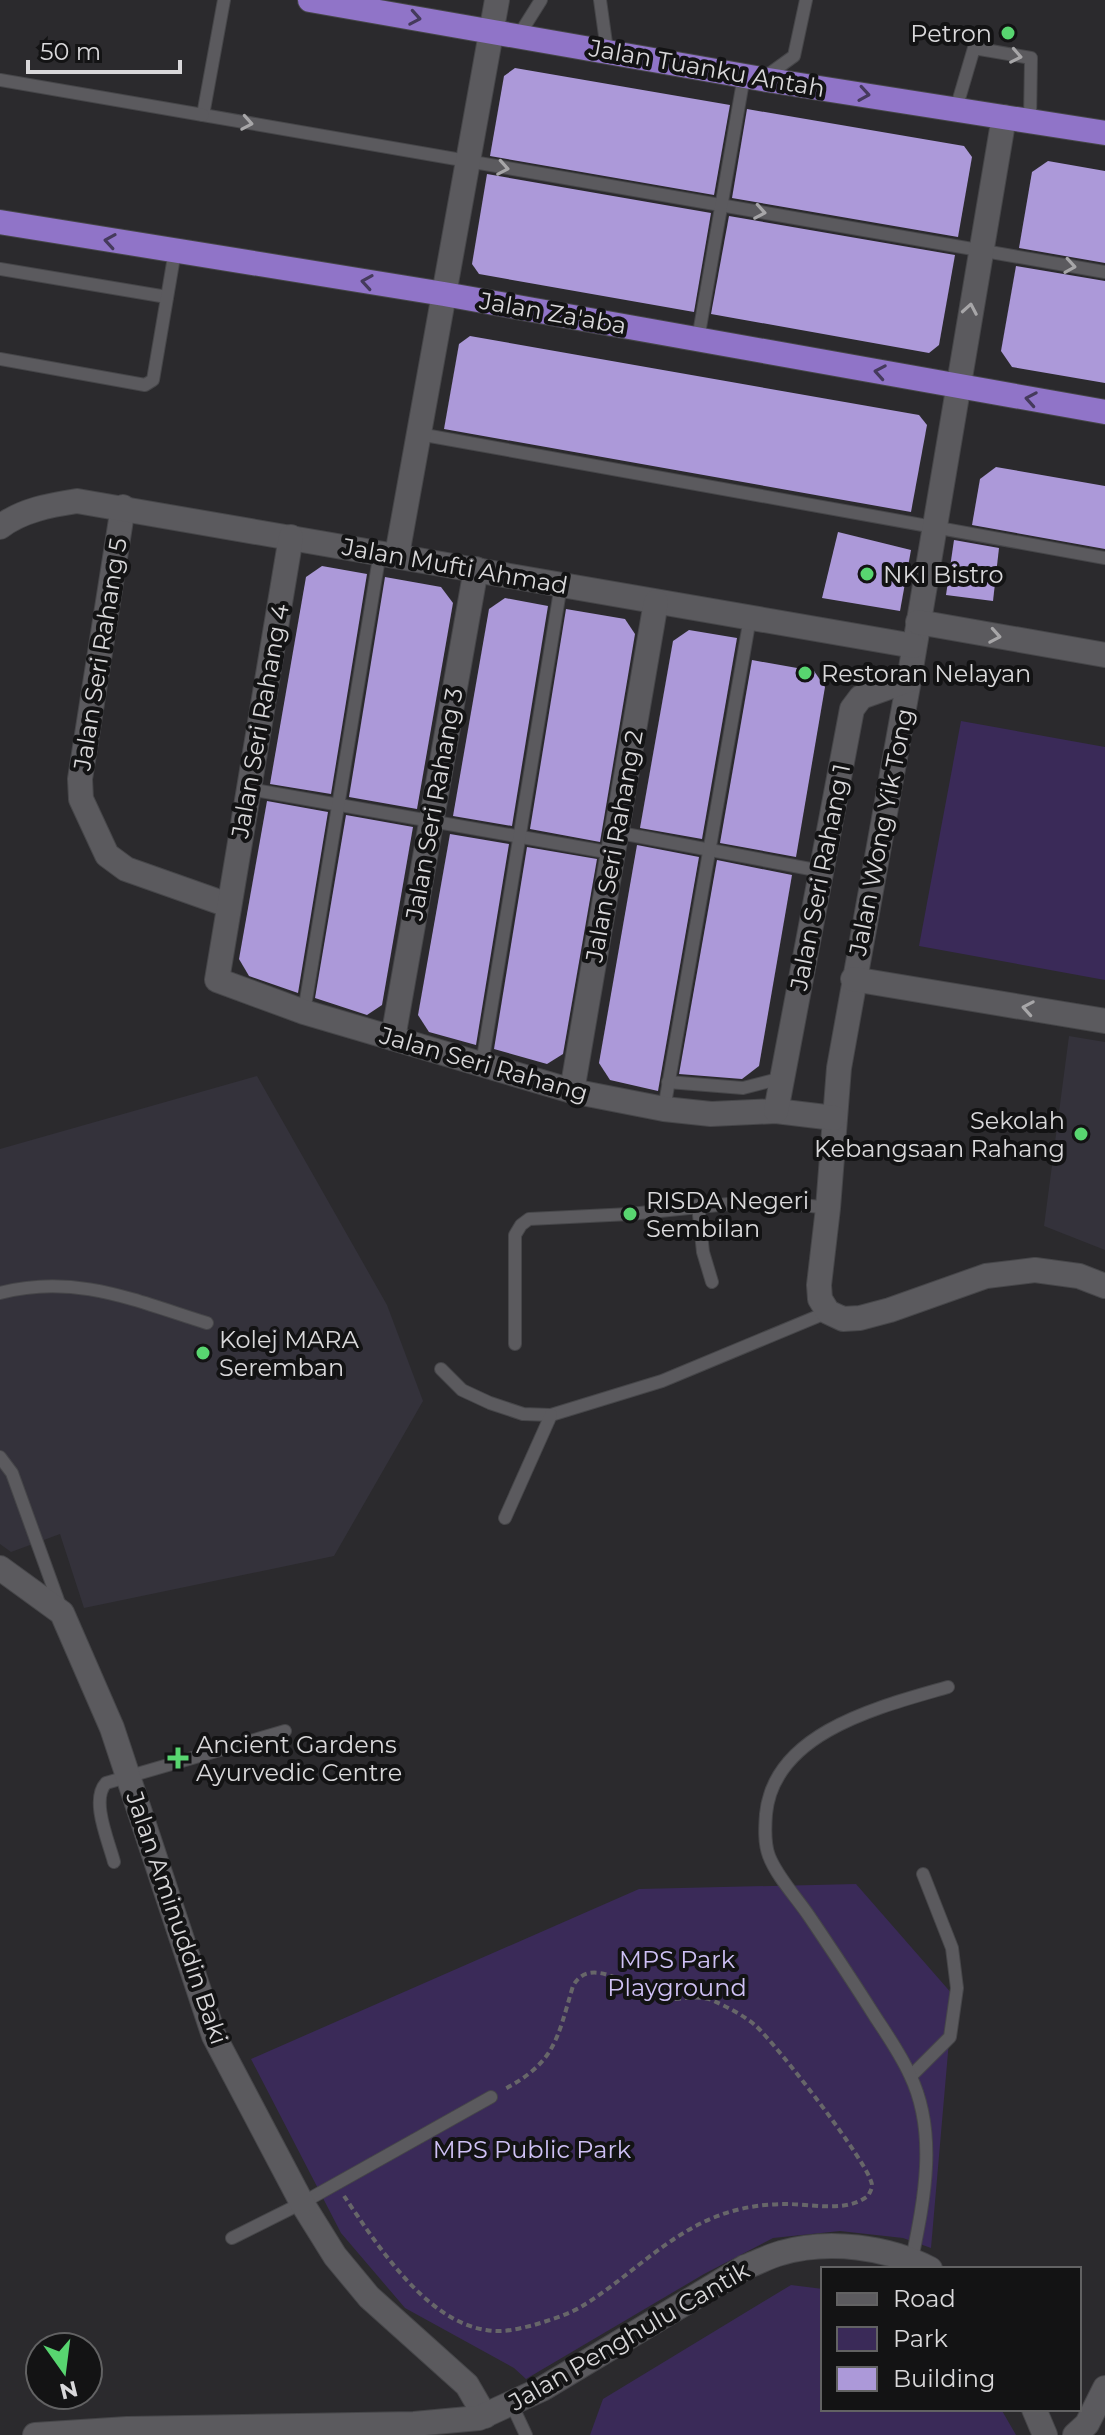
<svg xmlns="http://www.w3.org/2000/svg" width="1105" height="2435" font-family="Montserrat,sans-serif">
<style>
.built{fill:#34323b}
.green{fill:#3a2a58}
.building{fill:#ac99d9}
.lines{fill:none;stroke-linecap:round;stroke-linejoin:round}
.service-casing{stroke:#464649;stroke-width:14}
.minor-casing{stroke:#464649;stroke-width:26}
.tertiary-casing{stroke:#464649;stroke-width:26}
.trunk-casing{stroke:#464649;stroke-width:26}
.path{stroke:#676669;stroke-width:4;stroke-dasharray:6 4;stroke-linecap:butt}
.service{stroke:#5b5a5e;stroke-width:12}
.minor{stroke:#5b5a5e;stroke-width:24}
.tertiary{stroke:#5b5a5e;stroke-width:24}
.trunk{stroke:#9074c8;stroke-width:24}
.oneway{stroke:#453a5c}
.oneway2{stroke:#a7a6a8}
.poi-dot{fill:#58d570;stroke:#131314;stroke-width:3}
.labels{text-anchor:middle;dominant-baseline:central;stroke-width:8;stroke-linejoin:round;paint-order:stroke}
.poi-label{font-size:24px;fill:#d9d8da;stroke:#131314;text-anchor:start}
.street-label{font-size:24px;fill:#d9d8da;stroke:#131314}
.park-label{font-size:24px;fill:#cfc1f5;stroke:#131314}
</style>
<rect width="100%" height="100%" fill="#2b2a2d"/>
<!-- built -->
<g class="built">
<polygon points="1069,1036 1105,1042 1105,1250 1044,1226"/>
<polygon points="257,1076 387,1305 423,1401 334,1556 84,1608 60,1534 11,1552 0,1544 0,1149"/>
</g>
<!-- green -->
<g class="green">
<polygon points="961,721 1105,747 1105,980 919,946"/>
<polygon points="856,1884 953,1995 931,2248 903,2238 840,2231 773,2238 704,2274 526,2379 514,2368 405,2308 341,2233 251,2059 639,1889"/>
<polygon points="791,2285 823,2289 823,2409 1001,2409 1016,2435 590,2435 603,2399"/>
</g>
<!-- building -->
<g class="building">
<polygon points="515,68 730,105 714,195 490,156 504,76"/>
<polygon points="747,109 964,146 972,157 958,237 732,198"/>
<polygon points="1048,161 1105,171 1105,263 1019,248 1032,172"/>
<polygon points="487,174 711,213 694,312 479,274 472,264"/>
<polygon points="729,216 955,255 939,345 929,353 711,314"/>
<polygon points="1016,266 1105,281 1105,383 1012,367 1001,351"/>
<polygon points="470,336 919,415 927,425 911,512 444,429 459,344"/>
<polygon points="996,467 1105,486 1105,549 972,525 980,479"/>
<polygon points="838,532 911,550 900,611 822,598"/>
<polygon points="954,540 999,548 993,601 946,595"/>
<polygon points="322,566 367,574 331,794 270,784 306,577"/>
<polygon points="385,577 441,587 453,603 417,809 349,797"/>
<polygon points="505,598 548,606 512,826 453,816 489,609"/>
<polygon points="566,609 625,619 635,634 600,842 530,829"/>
<polygon points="689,630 737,638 702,839 640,828 673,641"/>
<polygon points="752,660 814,671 825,687 796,857 720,843"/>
<polygon points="267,801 328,812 298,993 249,976 239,959"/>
<polygon points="346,815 413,827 382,1005 367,1015 315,998"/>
<polygon points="450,834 509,844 476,1045 429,1032 418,1015"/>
<polygon points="637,845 699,857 658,1091 610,1080 599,1063"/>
<polygon points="527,847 597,859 563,1054 547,1064 494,1049"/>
<polygon points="717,860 792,875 759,1066 742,1079 679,1074"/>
</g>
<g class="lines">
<!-- service casing -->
<g class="service-casing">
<g id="service">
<polyline points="224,0 203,115 1105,272"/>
<polyline points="600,0 607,50"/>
<polyline points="519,35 541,0"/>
<polyline points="765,77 794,56 806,0"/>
<polyline points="0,80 203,115"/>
<polyline points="956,109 974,48 1031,58 1030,121"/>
<polyline points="0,269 167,297"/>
<polyline points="698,339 744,76"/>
<polyline points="0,359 145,385 153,380 175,251"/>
<polyline points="419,434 1105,558"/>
<polyline points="249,789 612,853"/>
<polyline points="615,832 821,871"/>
<polyline points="304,1012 380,552"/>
<polyline points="482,1064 561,585"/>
<polyline points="668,1082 743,1088 782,1078"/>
<polyline points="664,1109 750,618"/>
<polyline points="698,1205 703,1252 712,1282"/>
<path d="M0,1293C75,1273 136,1301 207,1323"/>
<polyline points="515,1344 515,1235 521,1225 529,1219 630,1214 748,1202 778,1202 828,1208"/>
<polyline points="441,1369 462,1390 490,1403 523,1414 551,1415 662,1381 828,1312"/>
<polyline points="0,1457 12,1473 60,1606"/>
<polyline points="505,1518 551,1415"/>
<path d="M114,1862C109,1842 90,1800 106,1783L285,1731"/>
<polyline points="911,2076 950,2037 957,1988 952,1948 923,1874"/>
<polyline points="232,2238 302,2203 491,2097"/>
<path d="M912,2259C924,2200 938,2133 910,2075C901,2055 888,2036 876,2018C854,1983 832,1950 809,1916C797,1898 777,1877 769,1856C764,1843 765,1827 766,1814C774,1731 883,1706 948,1687"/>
<polyline points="511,2403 526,2435"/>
</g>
</g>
<!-- minor casing -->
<g class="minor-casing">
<g id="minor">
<polyline points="1004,117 909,680 839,1068 828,1208 819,1285 820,1299 828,1312 843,1319 860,1318 890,1310 986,1276 1035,1270 1079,1276 1105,1286"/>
<polyline points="123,507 80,779 81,799 107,855 126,869 228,905"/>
<path d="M0,527C22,510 51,505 77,501L914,646"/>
<polyline points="291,537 217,980 304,1012 572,1091 664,1109 711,1114 776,1111 834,1118"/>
<polyline points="397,555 497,0"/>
<polyline points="918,622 1105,655"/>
<polyline points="853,979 1105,1021"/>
<polyline points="393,1038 476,569"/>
<polyline points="572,1091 656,602"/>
<polyline points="776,1111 852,709 861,697 909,680"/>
<polyline points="0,1568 62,1613 112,1728 214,2036 302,2203 335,2256 369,2297 467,2385 485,2416"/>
</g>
</g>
<!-- tertiary casing -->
<g class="tertiary-casing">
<g id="tertiary">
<polyline points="1034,2409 1045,2435"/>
<path d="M35,2435L127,2429L414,2424L479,2418L542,2389L745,2267C757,2263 769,2256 781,2253C828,2239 888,2247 930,2269"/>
<polyline points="1075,2435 1087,2424 1105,2388"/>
</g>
</g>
<!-- trunk casing -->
<g class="trunk-casing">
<g id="trunk">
<polyline points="310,0 762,79 1105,133"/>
<polyline points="0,222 444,294 1105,412"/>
</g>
</g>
<!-- path -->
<path class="path" d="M344,2196C376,2243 425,2321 486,2330C502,2333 518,2329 534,2325C550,2320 570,2314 584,2305C629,2277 665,2237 715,2217C737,2208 762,2204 786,2204C814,2204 845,2213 868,2196C870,2192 872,2189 872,2185C870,2164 775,2043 756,2026C745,2016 727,2007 714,2001C695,1992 672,2004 654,1997C631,1988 590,1954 573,1986C557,2039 556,2062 503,2090"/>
<!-- service -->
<use href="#service" class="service"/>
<!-- minor -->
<use href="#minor" class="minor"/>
<!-- tertiary -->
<use href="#tertiary" class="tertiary"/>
<!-- trunk -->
<use href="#trunk" class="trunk"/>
</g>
<!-- one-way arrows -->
<defs><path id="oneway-chevron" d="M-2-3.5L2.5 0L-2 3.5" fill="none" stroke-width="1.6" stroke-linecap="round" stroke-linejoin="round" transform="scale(2)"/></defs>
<g class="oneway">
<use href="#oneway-chevron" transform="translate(415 18) rotate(10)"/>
<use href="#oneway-chevron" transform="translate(864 94) rotate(9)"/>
<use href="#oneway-chevron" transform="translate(110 241) rotate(-171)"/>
<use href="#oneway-chevron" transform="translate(367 282) rotate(-171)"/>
<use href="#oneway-chevron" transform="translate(880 372) rotate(-170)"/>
<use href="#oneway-chevron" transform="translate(1031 399) rotate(-170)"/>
</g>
<g class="oneway2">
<use href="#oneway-chevron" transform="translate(1016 56) rotate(11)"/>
<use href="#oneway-chevron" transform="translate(247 123) rotate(10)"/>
<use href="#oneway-chevron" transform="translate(503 168) rotate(10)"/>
<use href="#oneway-chevron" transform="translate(760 212) rotate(10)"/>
<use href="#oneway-chevron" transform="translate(1070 266) rotate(9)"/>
<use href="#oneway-chevron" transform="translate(970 309) rotate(-80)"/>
<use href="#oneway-chevron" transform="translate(995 636) rotate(10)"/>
<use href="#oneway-chevron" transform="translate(1028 1008) rotate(-170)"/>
</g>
<!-- markers -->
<g class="poi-dot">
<circle cx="1008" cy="33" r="8"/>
<circle cx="867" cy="574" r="8"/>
<circle cx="805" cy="673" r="8"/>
<circle cx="1081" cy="1134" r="8"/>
<circle cx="630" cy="1214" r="8"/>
<circle cx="203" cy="1353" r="8"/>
<path d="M174 1746h8v8h8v8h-8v8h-8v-8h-8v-8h8z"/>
</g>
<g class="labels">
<!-- poi labels -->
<g class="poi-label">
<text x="992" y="33" text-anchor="end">Petron</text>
<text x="883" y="574">NKI Bistro</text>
<text x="821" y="673">Restoran Nelayan</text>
<text x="1065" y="1120" text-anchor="end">Sekolah<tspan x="1065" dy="28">Kebangsaan Rahang</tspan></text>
<text x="646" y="1200">RISDA Negeri<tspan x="646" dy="28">Sembilan</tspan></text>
<text x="219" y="1339">Kolej MARA<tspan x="219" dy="28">Seremban</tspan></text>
<text x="196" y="1744">Ancient Gardens<tspan x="196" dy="28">Ayurvedic Centre</tspan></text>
</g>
<!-- street labels -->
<g class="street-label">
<text transform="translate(707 68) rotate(10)">Jalan Tuanku Antah</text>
<text transform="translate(553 313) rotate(10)">Jalan Za'aba</text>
<text transform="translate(455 566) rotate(10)">Jalan Mufti Ahmad</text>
<text transform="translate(100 654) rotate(-81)">Jalan Seri Rahang 5</text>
<text transform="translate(260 721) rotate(-80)">Jalan Seri Rahang 4</text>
<text transform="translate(434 804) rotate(-80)">Jalan Seri Rahang 3</text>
<text transform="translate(881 832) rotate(-79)">Jalan Wong Yik Tong</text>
<text transform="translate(614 846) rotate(-80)">Jalan Seri Rahang 2</text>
<text transform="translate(820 877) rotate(-79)">Jalan Seri Rahang 1</text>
<text transform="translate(484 1064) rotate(16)">Jalan Seri Rahang</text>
<text transform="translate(177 1918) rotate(71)">Jalan Aminuddin Baki</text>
<text transform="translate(629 2336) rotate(-30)">Jalan Penghulu Cantik</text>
</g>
<!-- park labels -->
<g class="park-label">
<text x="677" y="1959">MPS Park<tspan x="677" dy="28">Playground</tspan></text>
<text x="532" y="2149">MPS Public Park</text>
</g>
</g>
<!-- legend -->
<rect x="821" y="2267" width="260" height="144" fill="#131314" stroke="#626263" stroke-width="2"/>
<rect x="837" y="2293" width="40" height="12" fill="#5b5a5e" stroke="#626263" stroke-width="2"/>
<text x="893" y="2307" font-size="24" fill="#d9d8da">Road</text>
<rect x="837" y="2327" width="40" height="24" fill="#3a2a58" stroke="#626263" stroke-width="2"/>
<text x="893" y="2347" font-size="24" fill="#d9d8da">Park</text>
<rect x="837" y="2367" width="40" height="24" fill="#ac99d9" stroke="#626263" stroke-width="2"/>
<text x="893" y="2387" font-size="24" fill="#d9d8da">Building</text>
<!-- north arrow -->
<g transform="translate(64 2371) rotate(166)"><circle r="38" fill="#131314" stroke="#626263" stroke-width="2"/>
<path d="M0-6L14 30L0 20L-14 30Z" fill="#58d570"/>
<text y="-12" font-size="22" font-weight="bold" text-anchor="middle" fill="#d9d8da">N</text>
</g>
<!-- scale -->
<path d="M28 60v12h152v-12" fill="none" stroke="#d9d8da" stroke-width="4"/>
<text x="40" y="60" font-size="24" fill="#d9d8da" stroke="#131314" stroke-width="6" paint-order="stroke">50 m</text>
</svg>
